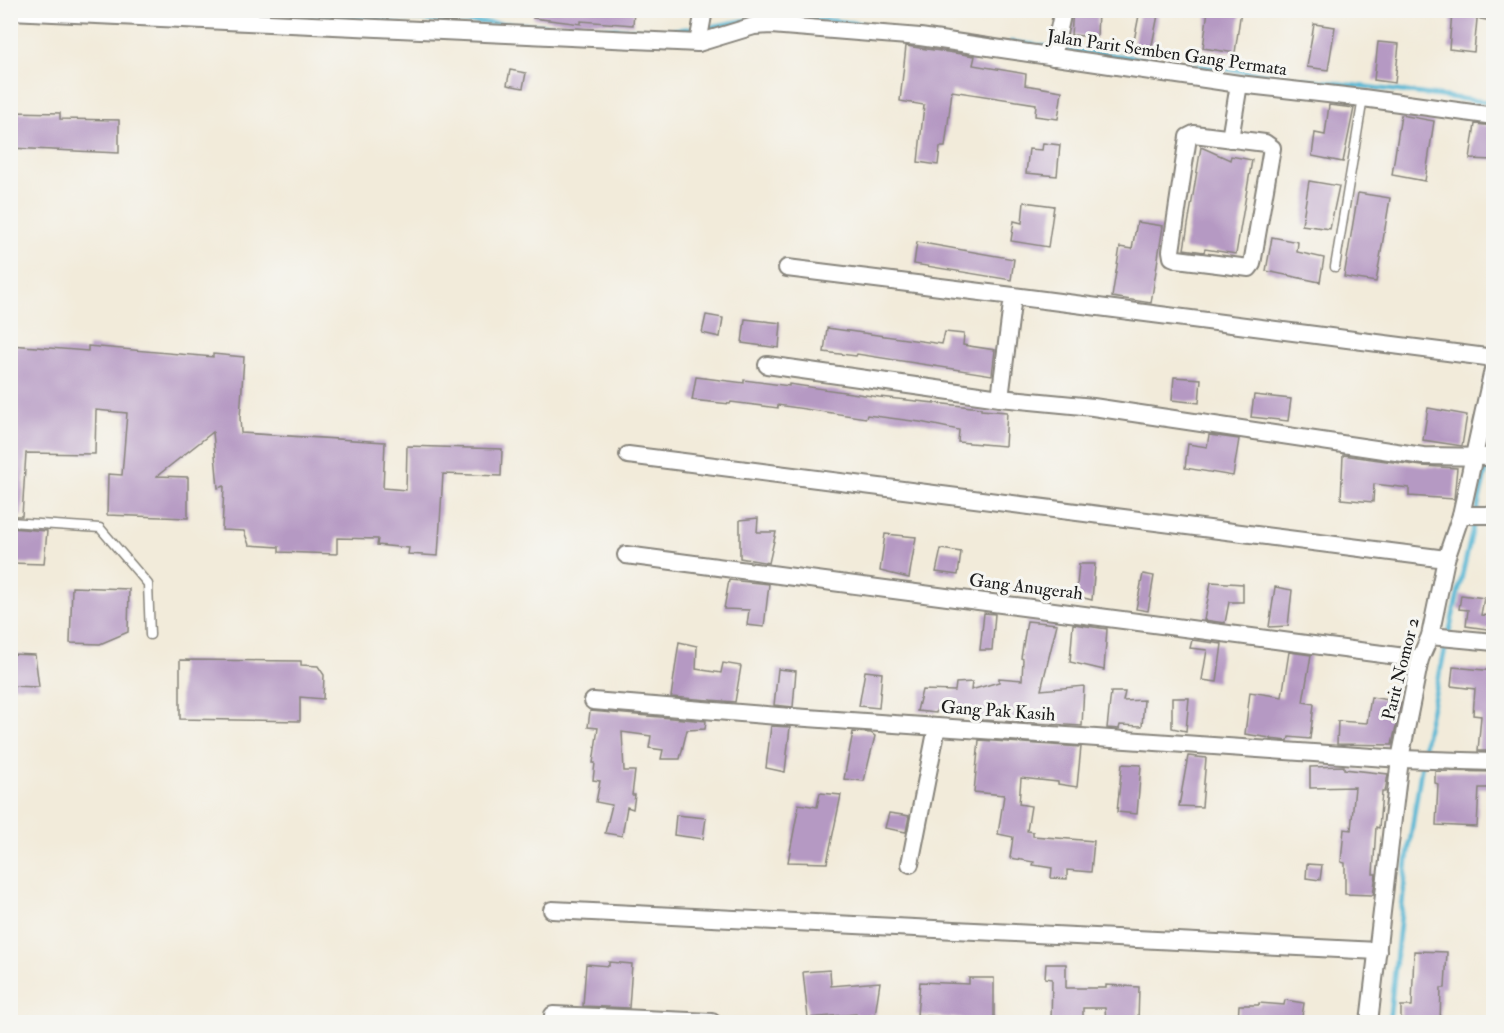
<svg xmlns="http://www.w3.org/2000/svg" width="1504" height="1033" font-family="'IM FELL Double Pica',serif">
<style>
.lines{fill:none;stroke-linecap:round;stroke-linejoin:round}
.stream{stroke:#56b7d4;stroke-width:4.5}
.building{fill:#b599c3}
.lane-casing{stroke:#87847b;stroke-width:11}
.street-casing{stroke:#87847b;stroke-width:20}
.lane{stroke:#fff;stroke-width:8}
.street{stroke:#fff;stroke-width:16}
.labels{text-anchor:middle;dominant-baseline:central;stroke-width:6;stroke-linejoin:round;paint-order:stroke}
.street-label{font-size:18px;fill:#1c1c1c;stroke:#f6f6f2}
</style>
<rect width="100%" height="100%" fill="#f6f6f2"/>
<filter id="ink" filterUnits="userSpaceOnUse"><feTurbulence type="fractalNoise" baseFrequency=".0167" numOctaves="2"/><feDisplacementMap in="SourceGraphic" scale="12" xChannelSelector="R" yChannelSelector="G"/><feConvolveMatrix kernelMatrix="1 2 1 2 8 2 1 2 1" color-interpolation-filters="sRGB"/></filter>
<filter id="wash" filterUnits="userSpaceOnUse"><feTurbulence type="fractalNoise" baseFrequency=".008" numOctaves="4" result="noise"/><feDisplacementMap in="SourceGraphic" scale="24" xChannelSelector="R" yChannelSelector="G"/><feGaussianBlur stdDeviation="1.35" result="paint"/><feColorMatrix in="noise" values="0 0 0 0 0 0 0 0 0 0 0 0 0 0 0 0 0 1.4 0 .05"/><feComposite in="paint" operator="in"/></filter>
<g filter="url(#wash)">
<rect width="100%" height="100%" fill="#f2ebda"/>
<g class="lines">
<!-- stream -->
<g class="stream">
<polyline points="217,10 661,31 696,28"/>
<polyline points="705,28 777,14 862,24"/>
<polyline points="1011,42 1494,103"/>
<polyline points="1490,453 1494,439"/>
<polyline points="1423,755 1427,729 1488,462"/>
<polyline points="1389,1022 1407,861 1422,763"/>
</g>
</g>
<g id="blocks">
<!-- building -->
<g class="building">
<polygon points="534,10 634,10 633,25 581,21 581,24 533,18"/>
<polygon points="1073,10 1098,10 1097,37 1071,35"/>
<polygon points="1140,10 1159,10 1150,55 1132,51"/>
<polygon points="1208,10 1241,10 1235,53 1203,48"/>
<polygon points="1452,12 1472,14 1477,19 1474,52 1449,49"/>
<polygon points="1314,24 1335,27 1328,70 1307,67"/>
<polygon points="1378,42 1399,44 1395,83 1374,80"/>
<polygon points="906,46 975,56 973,65 1026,74 1025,85 1062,91 1058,119 1035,116 1036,104 952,91 945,147 940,147 938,165 918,162 924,105 900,101"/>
<polygon points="510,70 526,73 523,88 507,85"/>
<polygon points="1329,105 1354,108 1343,162 1312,156 1315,133 1325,135"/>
<polygon points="10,112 60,113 60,119 119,120 119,153 10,148"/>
<polygon points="1401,115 1434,121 1425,181 1392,175"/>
<polygon points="1475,124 1494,126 1494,160 1470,159"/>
<polygon points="1043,143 1060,145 1057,176 1026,173 1029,149 1042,150"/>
<polygon points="1201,147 1230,160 1231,156 1252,160 1236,254 1205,249 1204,252 1184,249"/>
<polygon points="1309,181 1339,186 1330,229 1302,225"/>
<polygon points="1358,193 1390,198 1376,282 1344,277"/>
<polygon points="1024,202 1054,206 1048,247 1011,241 1014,221 1022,223"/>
<polygon points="1137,222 1163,226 1151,303 1112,297 1120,247 1132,249"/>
<polygon points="1272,237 1298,242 1297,252 1324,258 1320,282 1266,271"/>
<polygon points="917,242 1014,259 1011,280 914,264"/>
<polygon points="706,315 723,318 720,337 702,333"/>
<polygon points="745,319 781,323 779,348 742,343"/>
<polygon points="827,328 942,344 945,332 964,334 963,345 995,350 992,375 857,354 856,356 824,352"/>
<polygon points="10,345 88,351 88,346 213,357 213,354 244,357 240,418 241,433 385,442 383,488 406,490 407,446 502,449 501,476 443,474 438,556 408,554 409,548 377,545 378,539 337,538 337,554 279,552 279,547 249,545 244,531 222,530 224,486 218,488 213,432 157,476 188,477 188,518 107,515 108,474 122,475 127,413 96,410 95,454 26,453 22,516 10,516"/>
<polygon points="696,377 744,383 744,380 789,386 789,384 879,397 981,408 981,410 1007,412 1005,446 958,442 959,430 920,422 867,415 866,418 778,405 778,408 731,402 730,404 692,400"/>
<polygon points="1174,377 1201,379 1199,403 1172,400"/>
<polygon points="1254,395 1291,399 1288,421 1251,417"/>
<polygon points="1428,408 1467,415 1462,446 1423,440"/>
<polygon points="1209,435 1239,439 1233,476 1185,468 1188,444 1207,447"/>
<polygon points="1343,455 1422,466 1457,468 1454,499 1409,496 1409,488 1374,484 1373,502 1341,499"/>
<polygon points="758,518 757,532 776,532 769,563 740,558 740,520"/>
<polygon points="10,528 47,531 44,564 10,563"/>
<polygon points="885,534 916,537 909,578 880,571"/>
<polygon points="941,549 961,552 958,575 936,572"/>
<polygon points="1079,564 1095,564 1092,600 1076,596"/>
<polygon points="1143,574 1154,576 1148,611 1136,609"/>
<polygon points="729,580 769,584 764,627 747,625 749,610 724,609"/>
<polygon points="1211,582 1243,584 1243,602 1229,602 1225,623 1204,620"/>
<polygon points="72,587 129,589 128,632 100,644 70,643"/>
<polygon points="1275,587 1292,590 1288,626 1269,627"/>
<polygon points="1461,595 1484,598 1481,615 1494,616 1494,630 1466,626 1468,610 1459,609"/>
<polygon points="984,613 995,614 992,650 980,650"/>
<polygon points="1027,621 1057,624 1041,690 1084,686 1082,726 982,720 978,718 980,710 937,709 936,713 917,711 922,690 955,691 956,683 972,682 971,690 999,682 999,678 1022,680 1023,659 1021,658"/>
<polygon points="1073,624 1107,629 1104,670 1070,662"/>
<polygon points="1192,640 1222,644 1217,682 1202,680 1207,650 1190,648"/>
<polygon points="679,642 697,646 696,669 721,673 723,663 741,666 735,702 671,697"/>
<polygon points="1289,652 1311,655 1303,702 1314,704 1310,739 1289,737 1288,741 1270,739 1270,738 1245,734 1250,692 1282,697"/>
<polygon points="10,654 35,655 39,687 10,686"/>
<polygon points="180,660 301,661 301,665 318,666 324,675 323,699 300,697 300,721 180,719"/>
<polygon points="1453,667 1494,671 1491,696 1494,697 1494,751 1478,751 1481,716 1473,715 1475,689 1451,686"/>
<polygon points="778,669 796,671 793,707 774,705"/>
<polygon points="865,671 882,673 879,708 859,706"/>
<polygon points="1111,692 1125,692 1123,701 1144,700 1142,726 1120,725 1119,729 1107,728"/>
<polygon points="1371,697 1401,702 1392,745 1337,744 1338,721 1367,723"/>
<polygon points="1172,698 1189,698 1186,731 1172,728"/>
<polygon points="590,711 706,721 705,729 687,730 680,759 661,759 663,750 649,748 651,736 622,732 624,771 635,771 632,795 635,795 633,809 627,807 622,836 605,833 612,805 596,802 600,781 593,780 595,763 593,763 598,728 588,727"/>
<polygon points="771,726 790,727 785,772 766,768"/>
<polygon points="853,732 871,733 875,736 864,781 844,779"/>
<polygon points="979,740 1081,747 1077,787 1058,784 1058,782 1021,778 1019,804 1031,806 1027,831 1033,832 1033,836 1094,841 1091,872 1067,870 1067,879 1051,878 1052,868 1033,865 1034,862 1010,858 1013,837 998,834 1004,795 974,792"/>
<polygon points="1188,756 1206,758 1202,807 1179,806"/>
<polygon points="1122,764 1141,765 1137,814 1117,812"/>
<polygon points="1344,766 1344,769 1388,774 1385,792 1382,792 1379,828 1376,827 1373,874 1376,874 1373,895 1345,894 1345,863 1341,862 1344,829 1351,830 1355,787 1310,788 1310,767"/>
<polygon points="1435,771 1494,772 1494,788 1479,788 1477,827 1436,825 1438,784 1435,783"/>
<polygon points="820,793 841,795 827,863 788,862 799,804 817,807"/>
<polygon points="889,813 909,816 906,832 885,828"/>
<polygon points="676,815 706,818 703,839 674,835"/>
<polygon points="1307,864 1322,865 1320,880 1306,878"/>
<polygon points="1414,951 1447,952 1445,988 1441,988 1440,1023 1401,1023 1401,1006 1412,1006"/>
<polygon points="609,962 632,964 629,1008 583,1006 586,964 609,966"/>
<polygon points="1046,964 1066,964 1066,988 1106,988 1106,985 1139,987 1138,1023 1106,1023 1105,1008 1083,1008 1083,1023 1051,1023 1052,979 1045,978"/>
<polygon points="830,970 831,986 880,982 875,1015 856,1016 856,1014 808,1018 803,972"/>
<polygon points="969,978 994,978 994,1023 975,1023 975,1020 917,1015 920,982 969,984"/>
<polygon points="1285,1000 1304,1003 1301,1023 1238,1023 1239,1005 1259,1005 1259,1003 1284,1005"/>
</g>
</g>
</g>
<g filter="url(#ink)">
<use href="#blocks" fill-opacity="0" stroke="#87847b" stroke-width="1.5"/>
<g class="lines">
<!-- lane casing -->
<g class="lane-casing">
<g id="lane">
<polyline points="1335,267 1363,98"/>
<polyline points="10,522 100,528 148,584 150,635"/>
</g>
</g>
<!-- street casing -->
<g class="street-casing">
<g id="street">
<polyline points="1482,10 1494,12"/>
<polyline points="10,11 698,43 754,26 771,25 920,37 1239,84 1363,98 1494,116"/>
<polyline points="698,43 704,10"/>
<polyline points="1053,57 1063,10"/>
<polygon points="1194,134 1265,143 1272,148 1252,264 1249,268 1177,259 1172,257 1171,251 1188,137"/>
<polyline points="1230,139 1239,84"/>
<polyline points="787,268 1013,296 1000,398"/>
<polyline points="1013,296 1494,358"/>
<polyline points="767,365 1000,398 1093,407 1423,456 1494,457"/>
<polyline points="628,455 1446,559"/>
<polyline points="1461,515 1494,515"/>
<polyline points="626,555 1420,659"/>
<polyline points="1430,636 1494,642"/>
<polyline points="593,701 778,716 1401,759 1494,762"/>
<polyline points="910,864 937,727"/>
<polyline points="552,910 1378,951"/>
<polyline points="553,1015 712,1022"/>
<polyline points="1369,1022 1400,759 1420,659 1430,636 1446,559 1461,515 1494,365"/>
</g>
</g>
<!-- lane -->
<use href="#lane" class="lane"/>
<!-- street -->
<use href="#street" class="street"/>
</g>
</g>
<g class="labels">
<!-- street labels -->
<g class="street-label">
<text transform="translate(1167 53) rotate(8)">Jalan Parit Semben Gang Permata</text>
<text transform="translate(1026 587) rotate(7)">Gang Anugerah</text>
<text transform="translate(1401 669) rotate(-76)">Parit Nomor 2</text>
<text transform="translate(998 711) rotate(4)">Gang Pak Kasih</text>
</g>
</g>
<!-- margin -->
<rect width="1504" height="1033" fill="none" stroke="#f6f6f2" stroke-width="36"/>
</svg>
